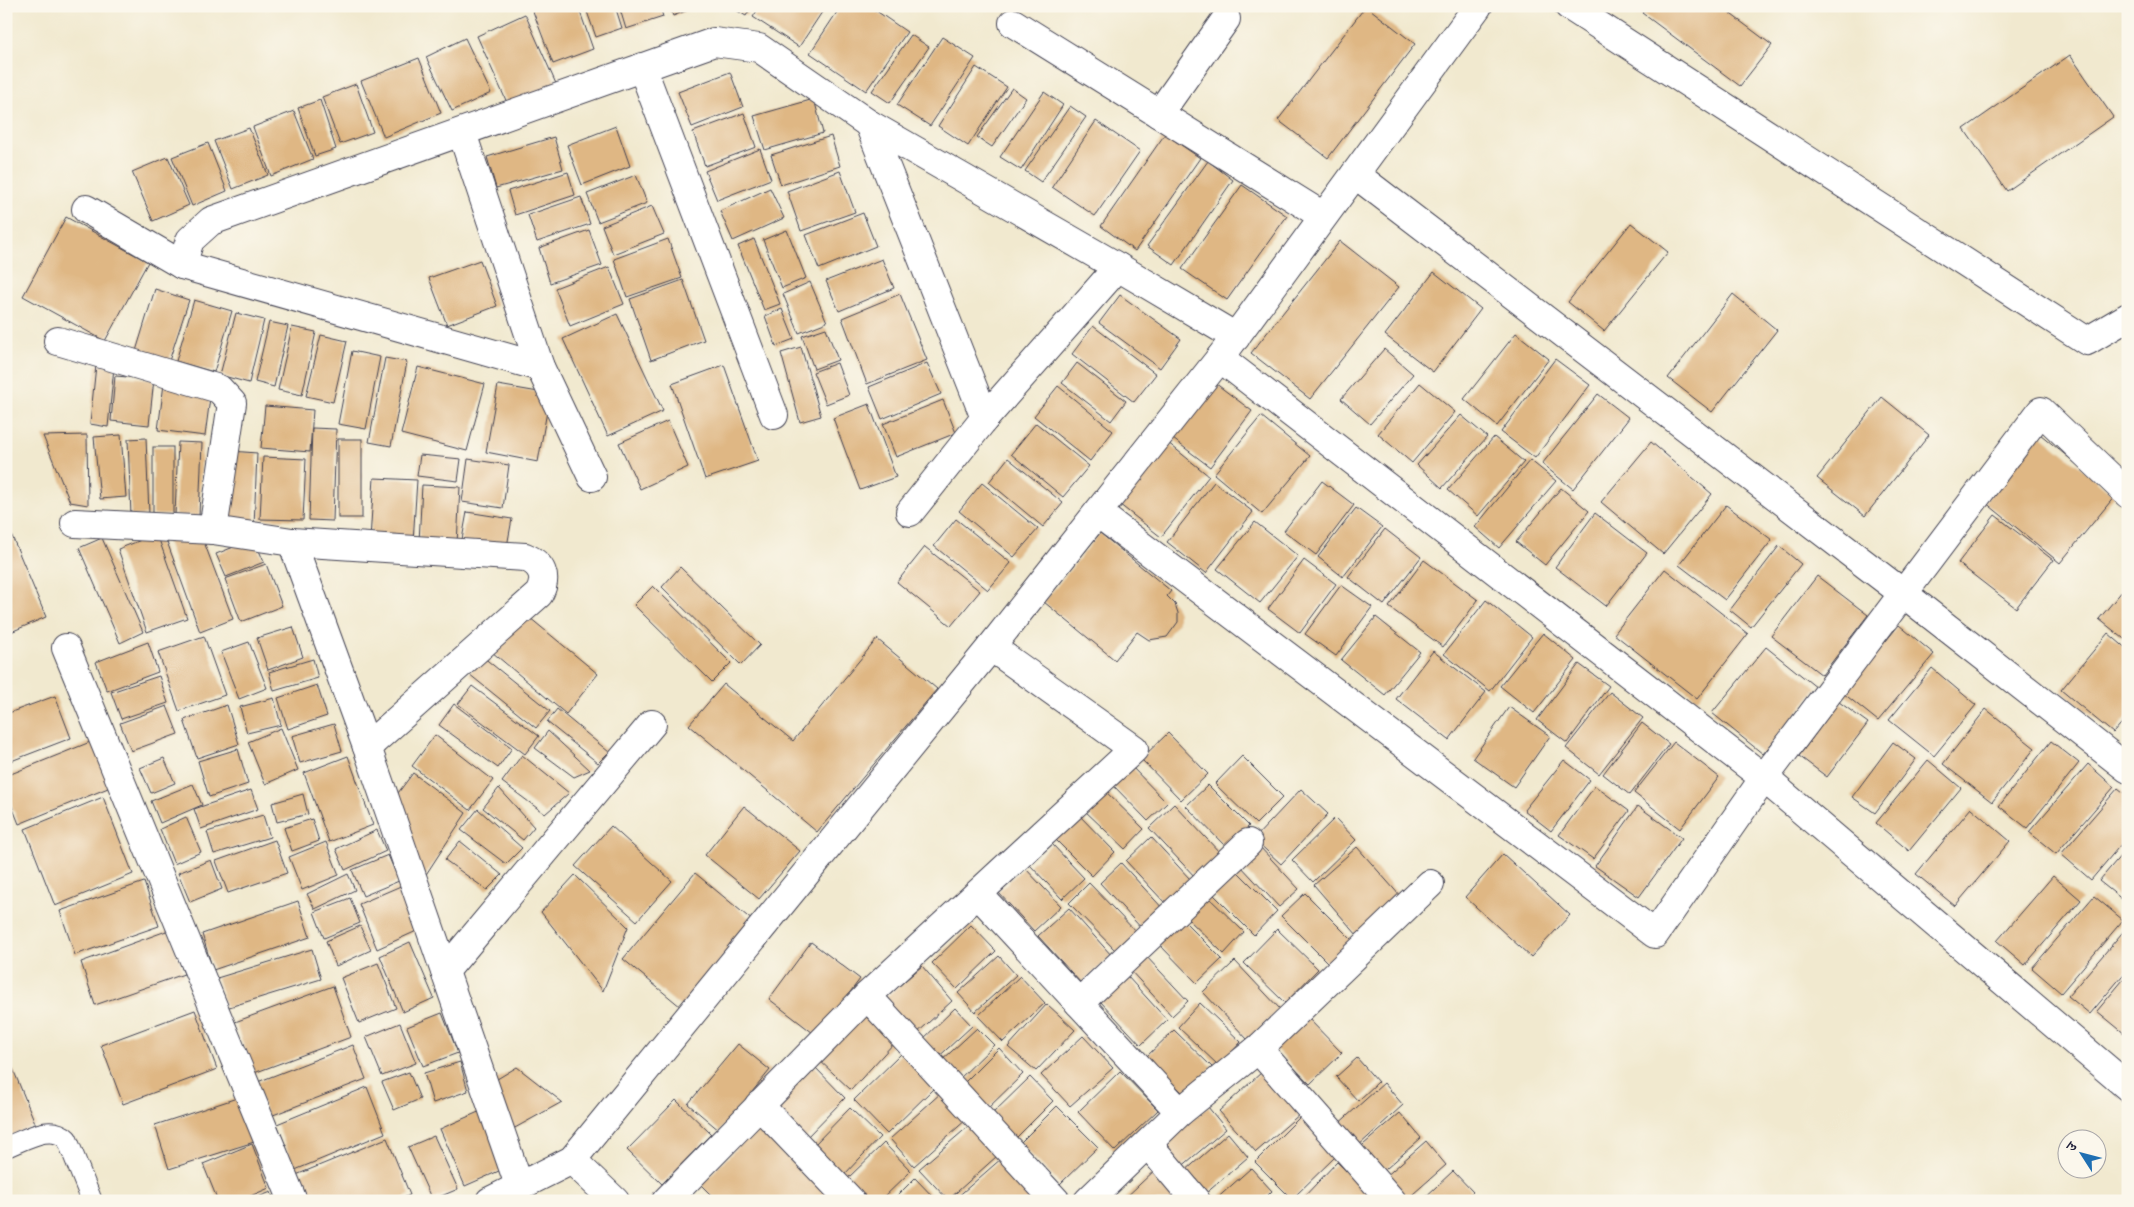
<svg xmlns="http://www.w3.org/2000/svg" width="2134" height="1207" font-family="'Libre Bodoni','Noto Serif Devanagari',serif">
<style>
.building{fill:#dfb784}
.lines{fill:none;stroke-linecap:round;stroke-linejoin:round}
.service-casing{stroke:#414051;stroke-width:22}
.minor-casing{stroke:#414051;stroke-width:30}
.tertiary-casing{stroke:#414051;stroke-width:30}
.service{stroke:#fff;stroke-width:20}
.minor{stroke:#fff;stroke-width:28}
.tertiary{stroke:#fff;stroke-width:28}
</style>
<rect width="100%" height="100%" fill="#fbf7ec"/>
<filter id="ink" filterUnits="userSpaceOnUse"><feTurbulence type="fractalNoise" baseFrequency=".02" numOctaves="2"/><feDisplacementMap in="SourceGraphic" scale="10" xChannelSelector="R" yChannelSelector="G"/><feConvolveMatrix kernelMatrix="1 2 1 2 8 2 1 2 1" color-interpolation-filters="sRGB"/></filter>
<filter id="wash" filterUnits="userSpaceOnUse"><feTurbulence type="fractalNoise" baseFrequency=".0096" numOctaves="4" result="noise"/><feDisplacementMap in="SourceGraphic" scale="20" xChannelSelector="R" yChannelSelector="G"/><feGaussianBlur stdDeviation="1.12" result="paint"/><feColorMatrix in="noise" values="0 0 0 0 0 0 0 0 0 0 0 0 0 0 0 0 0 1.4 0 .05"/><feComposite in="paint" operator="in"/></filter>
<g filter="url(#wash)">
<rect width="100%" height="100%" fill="#f1e9cf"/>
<g id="blocks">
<!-- building -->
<g class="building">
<polygon points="531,6 578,6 593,49 553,64"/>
<polygon points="585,6 615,6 622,28 596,37"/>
<polygon points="619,6 660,6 663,17 626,29"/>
<polygon points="669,6 698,6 673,16"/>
<polygon points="729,6 752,6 746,16"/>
<polygon points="760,6 826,6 799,47 753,17"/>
<polygon points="841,6 869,6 907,32 866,91 810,53"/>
<polygon points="1366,6 1415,44 1328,158 1278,120"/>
<polygon points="1648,6 1720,6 1772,45 1740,86 1642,13"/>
<polygon points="525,14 557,86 509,107 477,36"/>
<polygon points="911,35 929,47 890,103 872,91"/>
<polygon points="942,37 975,58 930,126 897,105"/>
<polygon points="465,38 491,93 452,111 426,57"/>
<polygon points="2070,55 2113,117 2007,191 1964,129"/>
<polygon points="419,58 441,113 384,137 361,81"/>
<polygon points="976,67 1007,87 968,146 938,126"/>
<polygon points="730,72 743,107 692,127 678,92"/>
<polygon points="356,84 373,132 340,144 322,97"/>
<polygon points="1012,88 1026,98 992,147 977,137"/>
<polygon points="1044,92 1063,105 1021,170 1000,157"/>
<polygon points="814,99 823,133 765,150 754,116"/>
<polygon points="320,100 336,149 315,156 298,108"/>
<polygon points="1070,106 1086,117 1041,182 1025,171"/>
<polygon points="294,111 313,159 271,176 253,127"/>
<polygon points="744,113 756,147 705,166 693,132"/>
<polygon points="1096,121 1140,151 1095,216 1052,187"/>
<polygon points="616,126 630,166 582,185 567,145"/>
<polygon points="249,128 268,175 233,189 214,141"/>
<polygon points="1165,134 1200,158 1135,251 1101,226"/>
<polygon points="831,136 840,166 781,185 771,155"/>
<polygon points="554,137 563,169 496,188 487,157"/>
<polygon points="208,143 227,191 192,206 172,157"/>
<polygon points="760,149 771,179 717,200 705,171"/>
<polygon points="168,157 189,205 153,221 132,172"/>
<polygon points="1208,161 1233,180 1174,265 1147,246"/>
<polygon points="840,171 855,212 801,231 787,191"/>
<polygon points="568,172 575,195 515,215 508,191"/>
<polygon points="636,175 647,203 598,222 587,194"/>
<polygon points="1242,185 1287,216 1227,300 1182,269"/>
<polygon points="770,188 784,218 733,241 720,211"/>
<polygon points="581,197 590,224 537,242 528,215"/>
<polygon points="652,206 664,234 613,254 602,226"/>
<polygon points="863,213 876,246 819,269 806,235"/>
<polygon points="66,217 148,262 105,341 23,296"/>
<polygon points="1631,223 1668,252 1604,331 1568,302"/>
<polygon points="589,230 602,265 550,283 539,248"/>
<polygon points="787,230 806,278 782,288 763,240"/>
<polygon points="668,239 682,278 627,297 614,259"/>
<polygon points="754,239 780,304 764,310 738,246"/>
<polygon points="1340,241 1399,287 1310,399 1251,353"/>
<polygon points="882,259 894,288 839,311 826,281"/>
<polygon points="480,260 497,306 447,325 429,278"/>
<polygon points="609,267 624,304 570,326 555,288"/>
<polygon points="1434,272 1481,309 1433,372 1385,335"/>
<polygon points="683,280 704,340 651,360 630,299"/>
<polygon points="810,282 827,322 799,333 783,294"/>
<polygon points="155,289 189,300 169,361 136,351"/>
<polygon points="900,294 927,360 867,384 842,318"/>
<polygon points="1733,294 1777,330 1712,412 1668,378"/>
<polygon points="1120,295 1181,339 1160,368 1099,323"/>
<polygon points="194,300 232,311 214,372 176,361"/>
<polygon points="782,309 794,339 776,346 765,316"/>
<polygon points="236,313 264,320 249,383 220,375"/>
<polygon points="617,314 663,411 608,436 563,339"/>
<polygon points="269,322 288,326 274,387 255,382"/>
<polygon points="1093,326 1156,374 1134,402 1072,354"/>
<polygon points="292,327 316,332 302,395 278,390"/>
<polygon points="826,328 838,360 814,369 802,336"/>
<polygon points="1516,333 1549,359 1497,426 1464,399"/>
<polygon points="321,335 347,341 333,402 306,396"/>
<polygon points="801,347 821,416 800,422 781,353"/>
<polygon points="1384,349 1413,374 1370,424 1341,399"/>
<polygon points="352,351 380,357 366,429 338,424"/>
<polygon points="385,358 407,362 391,446 369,442"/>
<polygon points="1555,359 1590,385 1535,458 1501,432"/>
<polygon points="837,363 849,395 826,404 813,372"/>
<polygon points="927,363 941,394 882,419 869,387"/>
<polygon points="1077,363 1126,401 1111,421 1062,383"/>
<polygon points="96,365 114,367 108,427 90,424"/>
<polygon points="724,365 758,461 705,479 672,384"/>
<polygon points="418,367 485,384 467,451 401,434"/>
<polygon points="115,376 154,379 149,425 111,421"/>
<polygon points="1215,383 1252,411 1210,467 1173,439"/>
<polygon points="1420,383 1455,412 1412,463 1378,434"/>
<polygon points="164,384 211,390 205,436 158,430"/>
<polygon points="498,385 550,394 538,462 486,452"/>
<polygon points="1058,386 1113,431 1090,461 1034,416"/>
<polygon points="1598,394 1629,418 1573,489 1542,464"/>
<polygon points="1882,397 1929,435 1865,516 1817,478"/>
<polygon points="943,400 956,433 896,457 883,424"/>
<polygon points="869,404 896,477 860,490 833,418"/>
<polygon points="265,406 313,410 310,452 261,448"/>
<polygon points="1461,415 1487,437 1442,488 1417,465"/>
<polygon points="1261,416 1310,456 1262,514 1214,474"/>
<polygon points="668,421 688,467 640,489 619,443"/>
<polygon points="1036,423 1089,466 1063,497 1011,454"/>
<polygon points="312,428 336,429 333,521 309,520"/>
<polygon points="2040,434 2115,496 2060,563 1985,502"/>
<polygon points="87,435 88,505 70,502 43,436"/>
<polygon points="121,435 126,497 100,499 94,437"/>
<polygon points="1494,437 1524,462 1478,516 1448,490"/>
<polygon points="146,438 149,515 131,516 128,439"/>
<rect x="338" y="439" width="24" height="79"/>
<polygon points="178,442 202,443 199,516 175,515"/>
<polygon points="1167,442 1209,476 1161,537 1119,504"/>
<polygon points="1651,442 1712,494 1663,554 1601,502"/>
<rect x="153" y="447" width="20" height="68"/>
<polygon points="231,451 257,453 254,527 228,525"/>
<polygon points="420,455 461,459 458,481 417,476"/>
<polygon points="263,457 306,459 303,520 260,519"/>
<polygon points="1008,458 1063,503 1043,527 989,482"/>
<polygon points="468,459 509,465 503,508 462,502"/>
<polygon points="1530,460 1556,481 1499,548 1475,527"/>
<polygon points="374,478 417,480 413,542 370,539"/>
<polygon points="1322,481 1354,505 1316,555 1284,531"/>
<polygon points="1214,482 1253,512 1206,573 1167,542"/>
<polygon points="982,483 1038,529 1014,557 959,511"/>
<polygon points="422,485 460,487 457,544 419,542"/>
<polygon points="1561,488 1589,511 1545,565 1516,542"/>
<polygon points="1726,505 1772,540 1725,600 1679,565"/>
<polygon points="1356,508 1382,527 1343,577 1318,557"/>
<polygon points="467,512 512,519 506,552 461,545"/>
<polygon points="1595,513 1647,553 1606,606 1555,567"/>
<polygon points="1995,515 2053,560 2016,608 1958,563"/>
<polygon points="956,519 1011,563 988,590 934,546"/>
<polygon points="6,522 46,617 11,632 6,621"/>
<polygon points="1255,522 1298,556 1260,603 1217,569"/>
<polygon points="1385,529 1421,557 1384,605 1348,577"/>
<polygon points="1100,533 1171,591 1167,596 1175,604 1178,613 1178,622 1167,637 1149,640 1137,632 1115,660 1044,602"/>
<polygon points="157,534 187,618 147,632 118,549"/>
<polygon points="102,538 143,632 120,643 79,548"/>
<polygon points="166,539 204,542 233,619 200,632"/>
<polygon points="254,539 264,562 226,577 216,554"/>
<polygon points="1779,546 1801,564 1751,627 1730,610"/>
<polygon points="925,547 980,591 951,626 897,582"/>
<polygon points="1304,560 1336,584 1300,633 1268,609"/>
<polygon points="1424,560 1478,600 1443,647 1389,607"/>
<polygon points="266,564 282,606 241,622 225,579"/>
<polygon points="680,567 760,645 741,665 662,587"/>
<polygon points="1665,569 1748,634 1697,699 1614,634"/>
<polygon points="1817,576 1868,615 1822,675 1771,636"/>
<polygon points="2128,584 2128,642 2099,619"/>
<polygon points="1341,585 1372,607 1336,656 1305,634"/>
<polygon points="653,586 731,663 712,682 634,605"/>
<polygon points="1486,600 1532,637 1490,691 1444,654"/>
<polygon points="524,613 598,674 566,714 492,652"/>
<polygon points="1376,617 1420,652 1385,695 1341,660"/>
<polygon points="1899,625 1934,654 1878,721 1843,693"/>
<polygon points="293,627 303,657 268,670 257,638"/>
<polygon points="1543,633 1576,660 1534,713 1500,686"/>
<polygon points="2108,633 2128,650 2128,716 2113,733 2061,690"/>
<polygon points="204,636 225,695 179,711 158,652"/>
<polygon points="877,639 937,689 817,832 689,725 724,684 793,741"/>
<polygon points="148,642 158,672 107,691 96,662"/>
<polygon points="249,642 267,688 239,699 221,652"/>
<polygon points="1766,647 1817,688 1763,754 1712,713"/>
<polygon points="1433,651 1486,692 1449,740 1396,699"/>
<polygon points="483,657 550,711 536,728 469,674"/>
<polygon points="313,659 318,678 274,691 269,672"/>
<polygon points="1579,664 1609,686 1567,743 1537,720"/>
<polygon points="1932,668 1976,705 1934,756 1889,720"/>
<polygon points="159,676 168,703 121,719 111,692"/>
<polygon points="317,685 327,716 288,729 278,698"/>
<polygon points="472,686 539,736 525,754 458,704"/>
<polygon points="1610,692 1643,718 1599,774 1566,748"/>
<polygon points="55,696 71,738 6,763 6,714"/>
<polygon points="274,698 281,725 247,733 240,707"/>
<polygon points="1839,702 1868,723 1827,777 1799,756"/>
<polygon points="454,704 512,748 498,768 439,725"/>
<polygon points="227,705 239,744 197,758 184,720"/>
<polygon points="167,706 178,734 131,751 120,723"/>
<polygon points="1509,707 1550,736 1514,787 1473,758"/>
<polygon points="557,709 609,752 598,763 547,722"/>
<polygon points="1986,709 2035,748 1992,802 1943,764"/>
<polygon points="1642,723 1669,744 1630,795 1603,774"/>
<polygon points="334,724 342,751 300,763 292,736"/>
<polygon points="281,728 298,770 265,784 248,742"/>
<polygon points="548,731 590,770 574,777 535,748"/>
<polygon points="1168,733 1208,774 1181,800 1141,759"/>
<polygon points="435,735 493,780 470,810 412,766"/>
<polygon points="100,738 118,784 19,824 6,791 6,776"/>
<polygon points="2051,741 2079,763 2027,828 1999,806"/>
<polygon points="1674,742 1719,777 1680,829 1634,793"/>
<polygon points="1893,742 1916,759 1875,813 1852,797"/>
<polygon points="238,749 248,784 209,797 198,761"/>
<polygon points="522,755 569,793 545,814 502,782"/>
<polygon points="348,756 373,825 329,842 304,773"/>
<polygon points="1242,756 1283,797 1256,824 1215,784"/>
<polygon points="164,758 175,783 151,793 140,768"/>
<polygon points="1564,760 1590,780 1551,831 1524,810"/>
<polygon points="1928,760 1961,788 1909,851 1876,823"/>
<polygon points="1128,763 1167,803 1148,821 1109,781"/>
<polygon points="2088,764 2114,787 2056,854 2029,832"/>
<polygon points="413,773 466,813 423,879 389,805"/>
<polygon points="193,784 202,805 160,823 151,801"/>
<polygon points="1208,785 1249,826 1226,847 1186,806"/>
<polygon points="1595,786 1629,811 1593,859 1559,835"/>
<polygon points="499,788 534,827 523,840 483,808"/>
<polygon points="1102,788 1144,829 1125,849 1083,809"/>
<polygon points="2118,788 2128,796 2128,836 2091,880 2061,854"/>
<polygon points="1301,789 1328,814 1281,864 1254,839"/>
<polygon points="251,790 258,809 201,829 194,809"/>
<polygon points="303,794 308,814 277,822 272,803"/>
<polygon points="103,797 133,874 55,906 25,829"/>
<polygon points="1174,804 1222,855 1197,879 1149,828"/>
<polygon points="744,806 800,851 759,899 705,855"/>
<polygon points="1638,806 1682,838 1639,897 1595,866"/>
<polygon points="1971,808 2010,841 1955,906 1916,874"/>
<polygon points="478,809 522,848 506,864 461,830"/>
<polygon points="1075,811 1115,852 1092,876 1051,835"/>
<polygon points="263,815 270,837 214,854 207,832"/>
<polygon points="186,817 201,852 174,864 160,829"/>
<polygon points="1335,818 1356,840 1313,882 1292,860"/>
<polygon points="312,819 319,841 292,851 284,828"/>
<polygon points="611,826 672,881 637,921 575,866"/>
<polygon points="377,830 386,851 345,870 336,849"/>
<polygon points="1151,837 1190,879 1165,903 1126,861"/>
<polygon points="275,840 287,873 228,893 216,861"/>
<polygon points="460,841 502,875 487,890 445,860"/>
<polygon points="326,842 339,875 302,890 289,857"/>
<polygon points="1052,844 1084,878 1062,899 1030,865"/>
<polygon points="1259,846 1299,889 1279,907 1240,865"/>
<polygon points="1357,847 1401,897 1357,935 1314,885"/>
<polygon points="2128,847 2128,904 2099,881"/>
<polygon points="1503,854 1570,915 1531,957 1465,897"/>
<polygon points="388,855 399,881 363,896 352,870"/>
<polygon points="211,860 222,889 190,902 178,873"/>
<polygon points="1121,863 1165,911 1144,931 1100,883"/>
<polygon points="1024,867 1061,906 1034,931 998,892"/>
<polygon points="1234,868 1277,911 1254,935 1211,892"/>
<polygon points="695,873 753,921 681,1007 623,959"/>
<polygon points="348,874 355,890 315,909 307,894"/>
<polygon points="575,875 628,927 603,991 541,912"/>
<polygon points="2053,876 2081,900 2025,965 1997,941"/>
<polygon points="144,882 159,926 75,955 60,911"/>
<polygon points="1089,883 1140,936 1120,955 1069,903"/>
<polygon points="403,885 421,929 377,949 359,904"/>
<polygon points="1204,893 1244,932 1224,954 1183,914"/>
<polygon points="1305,893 1352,940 1328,963 1281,916"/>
<polygon points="2094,896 2123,920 2061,993 2032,968"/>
<polygon points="350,898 360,923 324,938 314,912"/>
<polygon points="298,901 310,937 213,970 202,934"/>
<polygon points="1069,908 1112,956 1081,983 1038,936"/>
<polygon points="1180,917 1222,959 1197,983 1156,941"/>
<polygon points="971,925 996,951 957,989 932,963"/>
<polygon points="360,926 371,950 336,966 326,941"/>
<polygon points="2128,926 2128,969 2090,1014 2068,996"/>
<polygon points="1277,929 1318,969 1285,1003 1244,963"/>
<polygon points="169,930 184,974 95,1005 81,962"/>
<polygon points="410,942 434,998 403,1012 380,956"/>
<polygon points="811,942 860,979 817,1036 769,999"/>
<polygon points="312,949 321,979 226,1008 217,978"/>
<polygon points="1145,955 1188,1001 1172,1016 1129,969"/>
<polygon points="999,956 1016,975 975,1012 958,993"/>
<polygon points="1235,961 1280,1009 1248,1040 1203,992"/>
<polygon points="378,963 396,1008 359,1023 341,978"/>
<polygon points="922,966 952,1001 915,1035 883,1000"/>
<polygon points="2128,974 2128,1031 2125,1034 2097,1011"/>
<polygon points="1020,976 1045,1003 1003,1042 978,1016"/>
<polygon points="1127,976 1167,1020 1141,1045 1100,1001"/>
<polygon points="333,986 351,1037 254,1073 235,1022"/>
<polygon points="1200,1003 1241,1042 1219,1066 1178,1027"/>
<polygon points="1047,1004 1075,1030 1036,1071 1008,1047"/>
<polygon points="955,1008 972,1026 934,1061 918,1044"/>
<polygon points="195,1010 217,1069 123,1104 101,1045"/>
<polygon points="861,1012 894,1043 851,1090 817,1058"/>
<polygon points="442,1013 458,1053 423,1066 407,1027"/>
<polygon points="1304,1014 1342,1053 1310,1084 1272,1045"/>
<polygon points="400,1023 416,1063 382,1076 366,1037"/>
<polygon points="977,1028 994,1045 956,1082 939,1063"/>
<polygon points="1174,1030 1212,1067 1185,1095 1146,1057"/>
<polygon points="1083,1036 1113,1068 1070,1106 1041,1075"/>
<polygon points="738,1044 770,1070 720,1131 688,1104"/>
<polygon points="353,1045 366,1079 268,1117 255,1083"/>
<polygon points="999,1048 1023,1074 983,1113 959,1088"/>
<polygon points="901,1054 934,1088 887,1134 854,1100"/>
<polygon points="1357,1058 1378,1082 1358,1101 1336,1077"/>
<polygon points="460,1062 468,1091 433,1103 424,1073"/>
<polygon points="813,1065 845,1098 804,1140 771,1107"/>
<polygon points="517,1067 562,1102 513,1129 489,1084"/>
<polygon points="13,1069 36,1125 6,1137 6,1072"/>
<polygon points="1120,1071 1158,1110 1115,1151 1078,1112"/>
<polygon points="409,1072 420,1099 394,1110 382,1082"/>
<polygon points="1262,1072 1300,1114 1256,1152 1219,1111"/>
<polygon points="1030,1077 1053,1101 1012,1142 989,1117"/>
<polygon points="1384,1083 1403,1105 1357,1147 1337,1125"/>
<polygon points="367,1087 385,1133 295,1170 277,1124"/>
<polygon points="942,1092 967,1119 914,1166 890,1139"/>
<polygon points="240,1097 254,1142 169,1169 155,1125"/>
<polygon points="676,1100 711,1134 662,1184 627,1150"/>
<polygon points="1057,1106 1098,1147 1060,1184 1020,1143"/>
<polygon points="1208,1107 1226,1129 1180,1168 1161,1146"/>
<polygon points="850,1108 880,1137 843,1176 812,1147"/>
<polygon points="483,1110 508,1167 465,1186 440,1129"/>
<polygon points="1400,1113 1421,1138 1378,1176 1356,1151"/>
<polygon points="1300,1117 1337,1155 1292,1199 1255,1162"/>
<polygon points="763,1121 844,1201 717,1201 701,1185"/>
<polygon points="970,1125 997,1156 948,1200 919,1169"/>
<polygon points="1228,1133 1248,1157 1204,1195 1184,1172"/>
<polygon points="434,1136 458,1189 432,1200 408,1147"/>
<polygon points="387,1138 410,1195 396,1201 306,1201 296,1175"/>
<polygon points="1426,1141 1446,1165 1405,1201 1384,1178"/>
<polygon points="884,1143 911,1171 880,1201 866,1201 846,1180"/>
<polygon points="252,1144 269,1188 239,1201 218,1201 203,1164"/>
<polygon points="1002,1158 1037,1201 956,1201 955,1199"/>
<polygon points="1337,1162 1377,1201 1300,1201"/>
<polygon points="1157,1168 1188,1201 1122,1201"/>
<polygon points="1251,1168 1272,1191 1262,1201 1214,1201"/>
<polygon points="1453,1171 1473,1192 1464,1201 1421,1201"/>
<polygon points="915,1178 937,1201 892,1201"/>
<polygon points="271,1192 274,1201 248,1201"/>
</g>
</g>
</g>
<g filter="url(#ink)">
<use href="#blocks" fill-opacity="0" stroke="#414051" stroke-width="1"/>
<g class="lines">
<!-- service casing -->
<g class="service-casing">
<path id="service" d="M6,1147C25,1140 50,1123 67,1139L92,1201"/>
</g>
<!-- minor casing -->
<g class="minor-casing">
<g id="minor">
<polyline points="1013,23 1323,216"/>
<polyline points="642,67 774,415"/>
<polyline points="1159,114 1226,19"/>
<polyline points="869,124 985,418"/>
<polyline points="462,133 540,367 592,477"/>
<polyline points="1355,174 1904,594 2128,769"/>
<polyline points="86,209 182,265 540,367"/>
<polyline points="182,265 190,240 211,221 714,42 759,48 869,124 1118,267 1236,337"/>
<polyline points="58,341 219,389 232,403 213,530"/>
<polyline points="1220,358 1764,778 2128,1087"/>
<polyline points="910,512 985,418 1118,267"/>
<polyline points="1098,513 1655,934 1764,778 2041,411 2128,494"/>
<path d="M75,523L213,530L292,542L525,557C542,564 548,577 539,594L367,747"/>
<polyline points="292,542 367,747 519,1185"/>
<polyline points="66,648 293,1201"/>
<polyline points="978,894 1180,1112"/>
<polyline points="445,971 652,724"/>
<polyline points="867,996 1056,1201"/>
<polyline points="1079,1003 1248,843"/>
<polyline points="1258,1049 1392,1201"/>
<polyline points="759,1105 851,1201"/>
<polyline points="1148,1144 1196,1201"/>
<polyline points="572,1160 615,1201"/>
<polyline points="666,1201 867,996 1134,749 991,647"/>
<polyline points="1088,1201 1180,1112 1258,1049 1430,884"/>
</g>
</g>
<!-- tertiary casing -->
<g class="tertiary-casing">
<g id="tertiary">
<polyline points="1569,6 2087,341 2128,317"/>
<polyline points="490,1201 572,1160 991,647 1220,358 1478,6"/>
</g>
</g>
<!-- service -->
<use href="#service" class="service"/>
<!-- minor -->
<use href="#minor" class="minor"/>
<!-- tertiary -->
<use href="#tertiary" class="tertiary"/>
</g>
</g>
<!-- margin -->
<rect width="2134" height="1207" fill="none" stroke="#fbf7ec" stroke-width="25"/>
<!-- north arrow -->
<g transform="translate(2082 1154) rotate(306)"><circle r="24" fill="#fbf7ec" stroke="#a4a2a5"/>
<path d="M0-4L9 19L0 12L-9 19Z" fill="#1f6fb2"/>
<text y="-8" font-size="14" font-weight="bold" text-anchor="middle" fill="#22223b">उ</text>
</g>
</svg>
